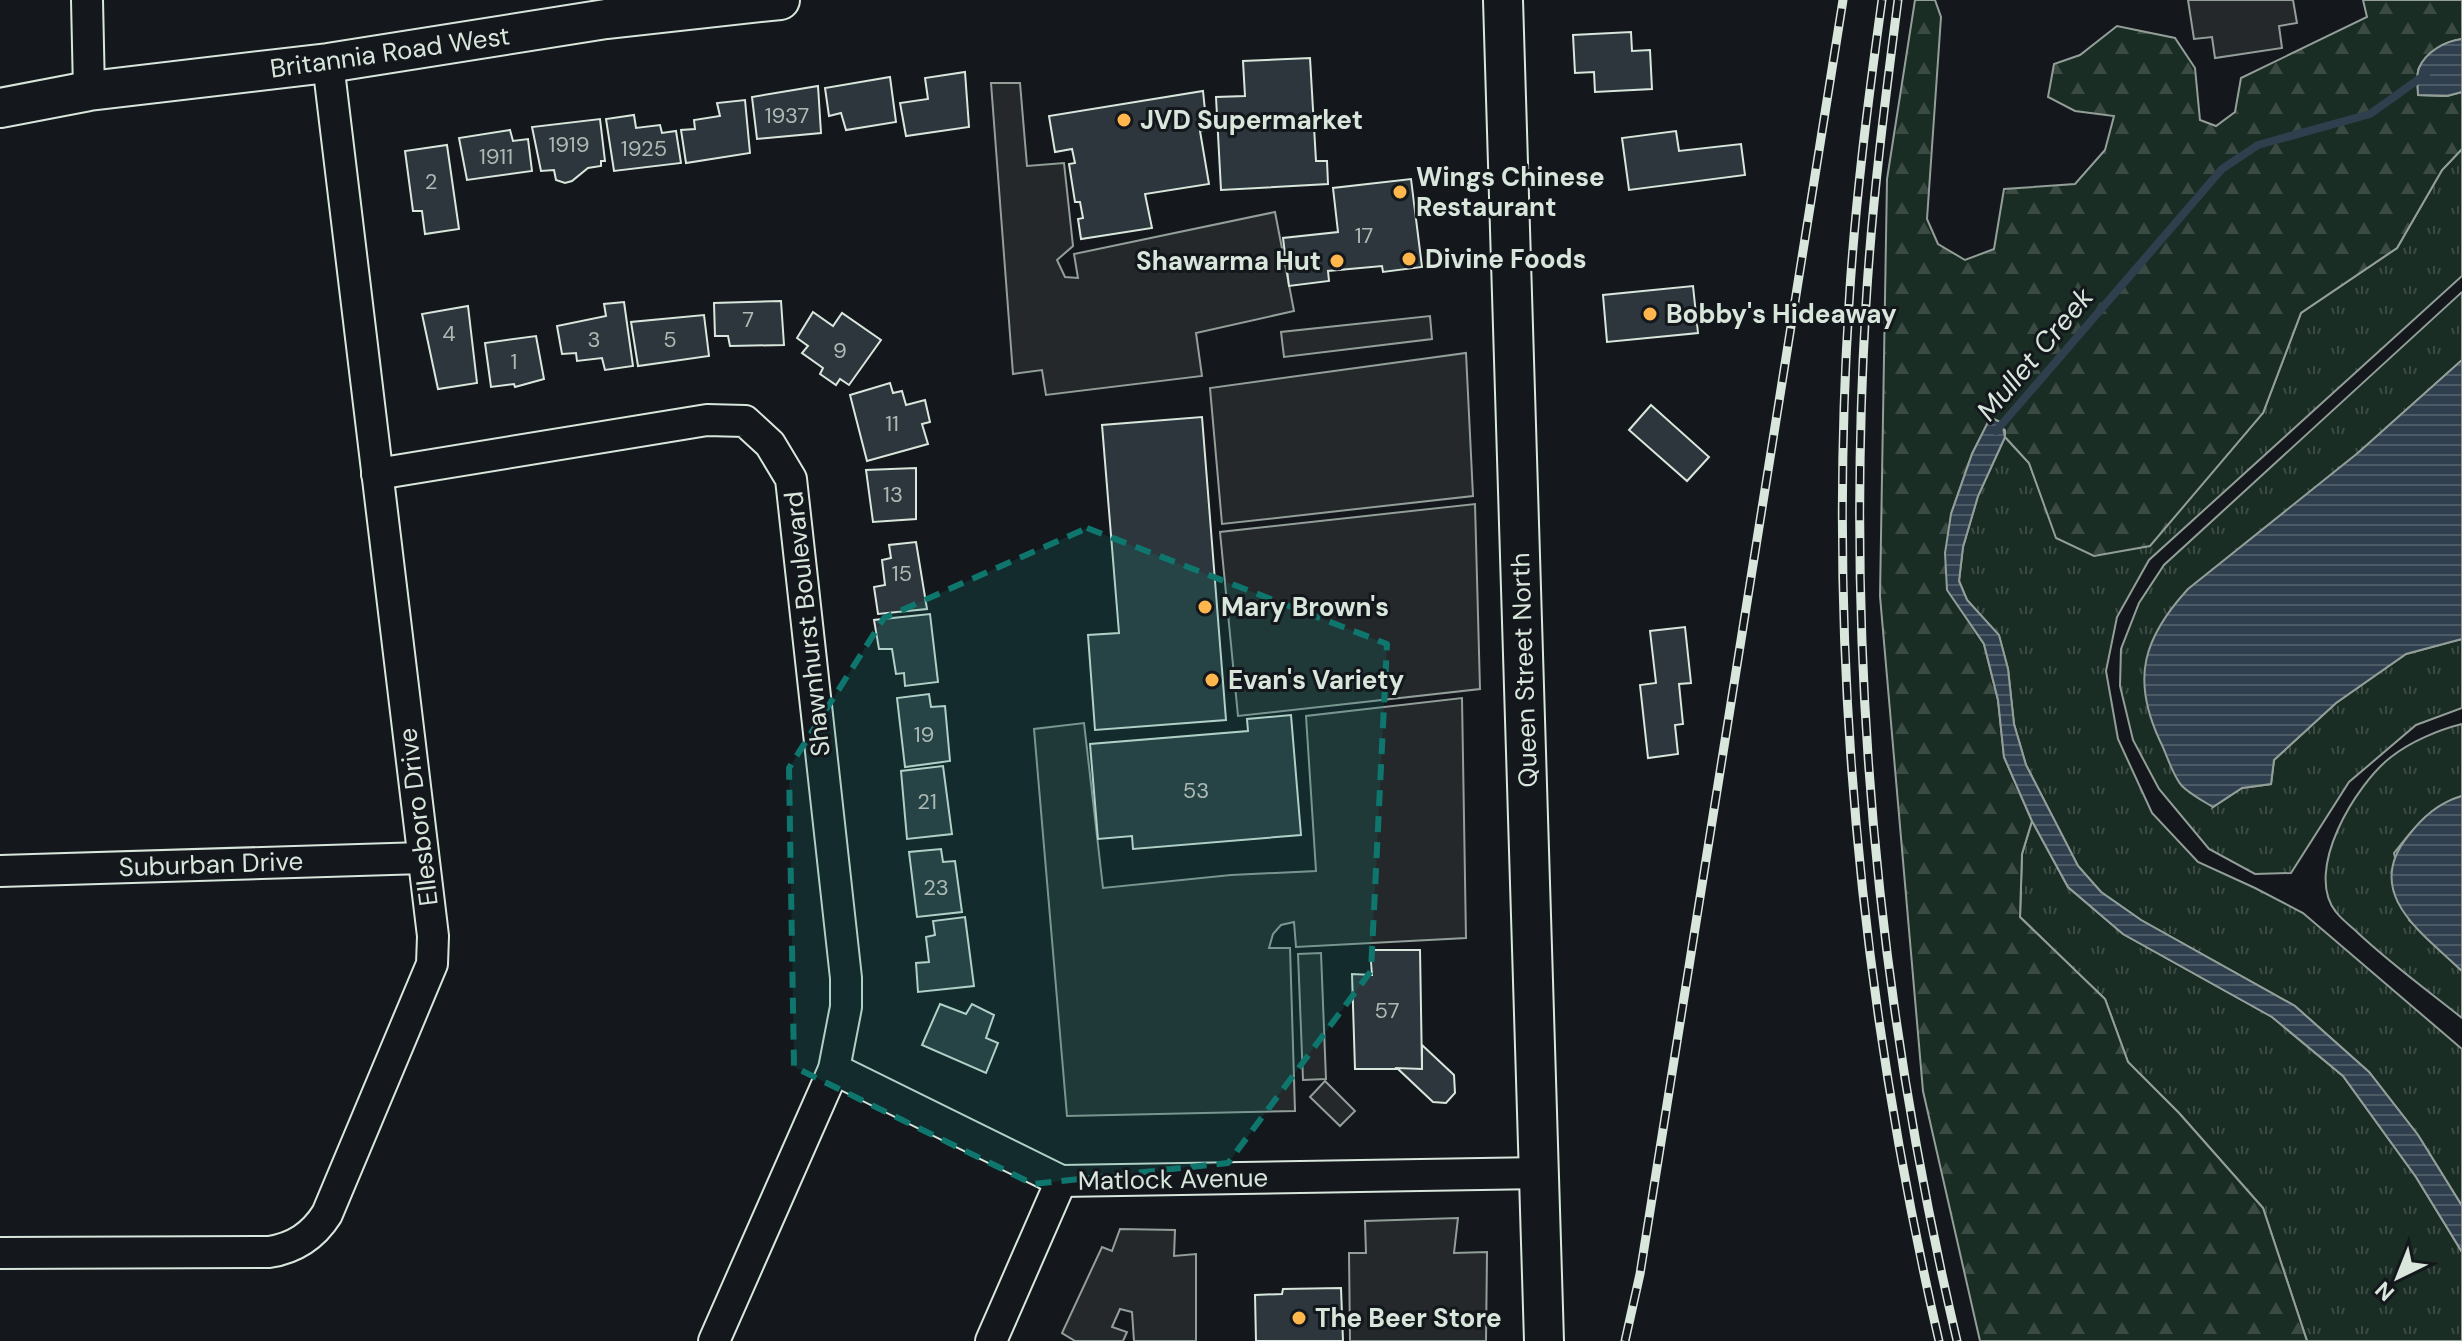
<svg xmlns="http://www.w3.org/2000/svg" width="2462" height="1341" font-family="'DM Sans',sans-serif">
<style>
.grass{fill:url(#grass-tufts);stroke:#939e99;stroke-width:2}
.forest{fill:url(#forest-firs);stroke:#939e99;stroke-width:2}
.parking{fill:#24282b;stroke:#939e99;stroke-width:2}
.water{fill:url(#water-rules);stroke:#939e99;stroke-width:2}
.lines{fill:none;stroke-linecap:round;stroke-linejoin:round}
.stream{stroke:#2f3f4d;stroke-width:8}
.building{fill:#2c363c;stroke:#d8e6dc;stroke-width:2}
.minor-casing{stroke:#d8e6dc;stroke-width:34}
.major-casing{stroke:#d8e6dc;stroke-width:42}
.minor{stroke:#14181c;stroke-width:30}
.major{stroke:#14181c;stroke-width:38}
.rail-casing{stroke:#d8e6dc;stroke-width:9}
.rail{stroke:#14181c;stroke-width:6;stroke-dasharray:18;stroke-linecap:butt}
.marked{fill:#0f766e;fill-opacity:0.2;stroke:#0f766e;stroke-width:6;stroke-dasharray:16 10;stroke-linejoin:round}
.poi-dot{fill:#ffb74d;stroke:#14181c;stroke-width:3}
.labels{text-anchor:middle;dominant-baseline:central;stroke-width:6;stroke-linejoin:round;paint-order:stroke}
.number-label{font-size:22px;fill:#adbab4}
.street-label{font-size:26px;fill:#d8e6dc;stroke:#14181c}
.poi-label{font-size:26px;font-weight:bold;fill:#d8e6dc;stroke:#14181c;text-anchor:start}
.water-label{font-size:28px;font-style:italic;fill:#d8e6dc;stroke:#14181c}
</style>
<defs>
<pattern id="grass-tufts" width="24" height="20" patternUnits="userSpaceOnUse" patternTransform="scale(2)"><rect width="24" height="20" fill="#1a2d24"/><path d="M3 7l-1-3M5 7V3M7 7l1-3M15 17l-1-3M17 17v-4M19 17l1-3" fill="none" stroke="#3b4b43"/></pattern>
<pattern id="forest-firs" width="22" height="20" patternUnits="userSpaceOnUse" patternTransform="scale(2)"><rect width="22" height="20" fill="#1a2d24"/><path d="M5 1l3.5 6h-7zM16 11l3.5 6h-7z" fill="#3b4b43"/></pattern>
<pattern id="water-rules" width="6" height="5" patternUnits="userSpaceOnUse" patternTransform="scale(2)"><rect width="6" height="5" fill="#2f3f4d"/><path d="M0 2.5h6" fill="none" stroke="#4c5b66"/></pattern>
</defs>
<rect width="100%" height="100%" fill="#14181c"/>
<!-- grass -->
<g class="grass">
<polygon points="2462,149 2462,276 2149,560 2117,617 2106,671 2118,739 2152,813 2198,862 2255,888 2303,913 2462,1049 2462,1206 2418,1135 2369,1072 2295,1006 2141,920 2101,892 2078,866 2026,765 2014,724 2008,669 1999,636 1967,600 1959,581 1963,547 1978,496 2005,437 2029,463 2057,538 2263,413 2301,313 2397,248 2442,170"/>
<polygon points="2462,292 2462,360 2359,452 2213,807 2242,788 2271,784 2274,760 2336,703 2406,654 2462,639 2462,708 2416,725 2349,782 2291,873 2255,874 2209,849 2159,789 2133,740 2120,686 2121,649 2139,603 2164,565"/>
<path d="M2462,724V796C2431,805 2414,828 2394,853L2409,920L2462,971V1018C2427,990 2391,964 2358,933C2351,926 2342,920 2336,912C2303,871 2356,784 2391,757C2410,742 2438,730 2462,724Z"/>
<polygon points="2032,821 2068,887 2123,934 2272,1017 2343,1076 2416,1177 2462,1252 2462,1341 2307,1341 2263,1208 2179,1113 2128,1062 2105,999 2020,917 2022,854"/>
</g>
<!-- forest -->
<path class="forest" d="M1915,0H1935L1941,17L1927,219L1938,244L1965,260L1994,249L2004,189L2075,184L2105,150L2114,116L2075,111L2048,97L2054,64L2080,55L2117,26L2175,38L2195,68L2200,120L2216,126L2235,112L2241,78L2367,17L2363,0H2462V39C2445,41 2426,52 2419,68C2416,75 2418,87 2418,95L2447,96L2462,92V149L2442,170L2397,248L2301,313L2263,413L2150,546L2094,556L2056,538L2029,463L2005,437V430L1989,421L1972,454L1951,514L1948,590L1984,644L1998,700L2004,757L2032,821L2022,854L2020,917L2105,999L2128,1062L2179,1113L2263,1208L2307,1341H1980L1923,1091L1880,596L1887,179Z"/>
<!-- parking -->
<g class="parking">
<polygon points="2188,0 2293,0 2297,23 2279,26 2282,48 2215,58 2212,37 2194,39"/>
<polygon points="991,83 1020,83 1027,166 1064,163 1073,246 1057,260 1065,277 1078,278 1074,254 1275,212 1294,311 1196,333 1202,376 1046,395 1042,370 1013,374"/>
<polygon points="1430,316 1432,339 1284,357 1281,332"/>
<polygon points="1466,353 1473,496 1222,524 1210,388"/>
<polygon points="1475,504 1480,689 1238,716 1220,532"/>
<polygon points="1462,698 1466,938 1296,947 1294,922 1281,925 1273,934 1269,948 1290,948 1295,1111 1067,1116 1034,729 1084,723 1103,888 1231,875 1316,871 1306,716"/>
<polygon points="1321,953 1326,1079 1303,1080 1298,954"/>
<polygon points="1325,1081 1355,1111 1340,1126 1310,1097"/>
<polygon points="1458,1218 1454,1253 1487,1252 1486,1341 1350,1341 1349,1253 1366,1253 1365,1221"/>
<polygon points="1120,1229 1175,1230 1174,1256 1196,1254 1196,1341 1134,1341 1132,1312 1120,1309 1112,1327 1127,1332 1123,1341 1075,1341 1062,1333 1102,1247 1112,1251"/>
</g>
<!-- water -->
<g class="water">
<path d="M2462,39V92L2447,96L2418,95C2418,87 2416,75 2419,68C2426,52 2445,41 2462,39Z"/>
<path d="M2462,360V639L2406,654L2336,703L2274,760L2271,784L2242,788L2213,807C2203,801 2190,794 2182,786C2172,775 2167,754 2160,741C2131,679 2143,638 2188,589L2359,452Z"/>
<polygon points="1994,419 2002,423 2005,437 1978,496 1963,547 1959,581 1967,600 1999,635 2008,669 2014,724 2026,765 2078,866 2101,892 2141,920 2295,1006 2369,1072 2418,1135 2462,1206 2462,1252 2416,1177 2343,1076 2272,1017 2123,934 2068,887 2032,821 2004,757 1998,700 1984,644 1947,590 1945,553 1951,514 1972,454 1989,420"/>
<path d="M2462,796V971C2422,933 2362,893 2408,836C2423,817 2438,803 2462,796Z"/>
</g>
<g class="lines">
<!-- stream -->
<polyline class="stream" points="1996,431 2222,169 2258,145 2370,114 2426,74"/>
</g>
<!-- building -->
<g class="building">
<polygon points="1631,32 1632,51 1650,50 1652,89 1595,92 1594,72 1575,73 1573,35"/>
<polygon points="1310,58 1316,161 1327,161 1328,184 1221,190 1216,97 1245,96 1243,61"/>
<polygon points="965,72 969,127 906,136 900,103 928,99 925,78"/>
<polygon points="890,77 896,122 846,130 841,113 829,116 825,88"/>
<polygon points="818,86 821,133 757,139 752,97"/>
<polygon points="1203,91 1207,130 1200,131 1209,184 1145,194 1152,228 1081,239 1078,219 1083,218 1080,202 1075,202 1069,164 1075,163 1072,149 1055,152 1049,116"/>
<polygon points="745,100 750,153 686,163 681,130 695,129 694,120 720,116 717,103"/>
<polygon points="634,115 636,128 660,125 662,133 676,131 681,163 614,171 606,119"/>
<polygon points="600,119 605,161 601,161 601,166 588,168 572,181 565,183 556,180 554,170 541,171 532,127"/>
<polygon points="510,130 513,141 528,139 532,171 467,180 459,138"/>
<polygon points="1676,131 1679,151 1741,144 1745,175 1629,190 1622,138"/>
<polygon points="447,145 459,229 425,234 422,211 413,211 405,151"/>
<polygon points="1411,179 1422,267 1383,272 1382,266 1328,271 1329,281 1289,286 1283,238 1338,232 1333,188"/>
<polygon points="1693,286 1698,333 1607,342 1603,295"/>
<polygon points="781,301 784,345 730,346 728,336 715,336 714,303"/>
<polygon points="624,302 633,366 605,370 602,358 577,361 576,353 562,354 557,326 606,316 604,304"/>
<polygon points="468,306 477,383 438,389 422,314"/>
<polygon points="813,312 833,326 842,313 881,340 849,385 840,379 836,385 820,374 823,368 802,353 808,346 797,338"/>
<polygon points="704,315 709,356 638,366 631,322"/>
<polygon points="536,336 544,379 515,387 514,384 491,387 485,343"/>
<polygon points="890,383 893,393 902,391 906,405 925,400 930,422 922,424 928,444 867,461 850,395"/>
<polygon points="1651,405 1709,457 1687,481 1629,430"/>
<polygon points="1202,417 1226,720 1095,730 1088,635 1119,633 1102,425"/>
<polygon points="916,468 916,519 873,522 866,470"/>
<polygon points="916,542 927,609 878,614 874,587 885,585 882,560 891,558 889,545"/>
<polygon points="930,614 938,682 905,686 904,673 896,674 892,649 879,649 874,620"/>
<polygon points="1685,627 1691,683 1679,684 1683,724 1675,725 1678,754 1648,758 1640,685 1656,683 1650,631"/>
<polygon points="929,694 931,707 945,706 950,761 905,767 897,698"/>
<polygon points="1291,715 1301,835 1133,849 1132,836 1098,839 1090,744 1248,731 1247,719"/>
<polygon points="943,766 952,834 907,839 901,771"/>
<polygon points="941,849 943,862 955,861 962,912 917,917 909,852"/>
<polygon points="965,917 974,986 918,992 916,963 929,962 926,937 935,935 933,921"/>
<polygon points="1370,950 1420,950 1422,1069 1355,1069 1352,974 1372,975"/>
<polygon points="940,1004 966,1014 972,1004 994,1015 986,1038 998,1043 986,1073 922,1045"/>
<polygon points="1422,1045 1454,1075 1455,1093 1446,1103 1433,1102 1397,1068 1422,1069"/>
<polygon points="1341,1288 1343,1341 1256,1341 1255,1295 1282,1294 1283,1289"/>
</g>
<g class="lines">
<!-- minor casing -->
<g class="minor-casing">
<g id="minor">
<polyline points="87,0 89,91"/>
<polyline points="377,474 707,420 745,421 770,444 791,479 846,978 846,1007 834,1069 714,1341"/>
<polyline points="0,871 423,858"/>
<polyline points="834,1069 1061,1181 1538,1173"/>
<path d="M0,1253L269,1252C295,1248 313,1236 327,1214L432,964L433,936L328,63"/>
<polyline points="991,1341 1061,1181"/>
</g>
</g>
<!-- major casing -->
<g class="major-casing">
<g id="major">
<polyline points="1503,0 1544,1341"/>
<polyline points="0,108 89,91 328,63 606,19 780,0"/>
</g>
</g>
<!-- minor -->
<use href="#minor" class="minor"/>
<!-- major -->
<use href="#major" class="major"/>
<!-- rail casing -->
<g class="rail-casing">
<g id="rail">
<path d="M1882,0C1868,101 1855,202 1849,304C1827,652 1861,1002 1939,1341"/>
<path d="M1898,0C1885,101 1872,202 1866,304C1845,653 1877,1001 1957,1341"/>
<polyline points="1625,1341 1640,1274 1843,0"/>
</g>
</g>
<!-- rail -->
<use href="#rail" class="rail"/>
</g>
<!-- marked area -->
<path class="marked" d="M1087,528L1387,644L1371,971L1228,1163L1033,1184L794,1067L789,768L884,618Z"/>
<!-- markers -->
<g class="poi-dot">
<circle cx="1124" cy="120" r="8"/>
<circle cx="1400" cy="192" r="8"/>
<circle cx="1409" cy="259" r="8"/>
<circle cx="1337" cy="261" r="8"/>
<circle cx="1650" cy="314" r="8"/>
<circle cx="1205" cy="607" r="8"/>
<circle cx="1212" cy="680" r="8"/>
<circle cx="1299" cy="1318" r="8"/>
</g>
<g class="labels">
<!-- number labels -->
<g class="number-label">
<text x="787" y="115">1937</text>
<text x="569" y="144">1919</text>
<text x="644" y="148">1925</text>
<text x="496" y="156">1911</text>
<text x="431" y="181">2</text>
<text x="1364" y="235">17</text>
<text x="748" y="319">7</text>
<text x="449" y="333">4</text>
<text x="594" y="339">3</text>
<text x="670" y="339">5</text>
<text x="840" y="350">9</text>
<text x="514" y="361">1</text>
<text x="892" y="423">11</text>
<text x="893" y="494">13</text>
<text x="902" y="573">15</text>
<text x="924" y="734">19</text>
<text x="1196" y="790">53</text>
<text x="927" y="801">21</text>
<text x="936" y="887">23</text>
<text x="1387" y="1010">57</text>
</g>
<!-- street labels -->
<g class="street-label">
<text transform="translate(390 52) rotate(-8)">Britannia Road West</text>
<text transform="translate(807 624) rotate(-96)">Shawnhurst Boulevard</text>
<text transform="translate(1524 670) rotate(-92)">Queen Street North</text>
<text transform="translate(418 817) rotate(-97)">Ellesboro Drive</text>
<text transform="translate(211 864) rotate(-2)">Suburban Drive</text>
<text transform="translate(1173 1179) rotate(-1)">Matlock Avenue</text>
</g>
<!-- poi labels -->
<g class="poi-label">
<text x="1140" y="120">JVD Supermarket</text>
<text x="1416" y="177">Wings Chinese<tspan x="1416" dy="30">Restaurant</tspan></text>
<text x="1425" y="259">Divine Foods</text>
<text x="1321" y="261" text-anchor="end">Shawarma Hut</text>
<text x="1666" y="314">Bobby's Hideaway</text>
<text x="1221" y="607">Mary Brown's</text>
<text x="1228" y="680">Evan's Variety</text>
<text x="1315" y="1318">The Beer Store</text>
</g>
<!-- water labels -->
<g class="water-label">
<text transform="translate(2035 354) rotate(-50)">Mullet Creek</text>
</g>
</g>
<!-- north arrow -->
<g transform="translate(2398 1277) rotate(223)" stroke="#14181c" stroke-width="6" paint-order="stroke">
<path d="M0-6L14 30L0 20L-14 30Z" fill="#d8e6dc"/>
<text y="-12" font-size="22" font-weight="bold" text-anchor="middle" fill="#d8e6dc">N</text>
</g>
</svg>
